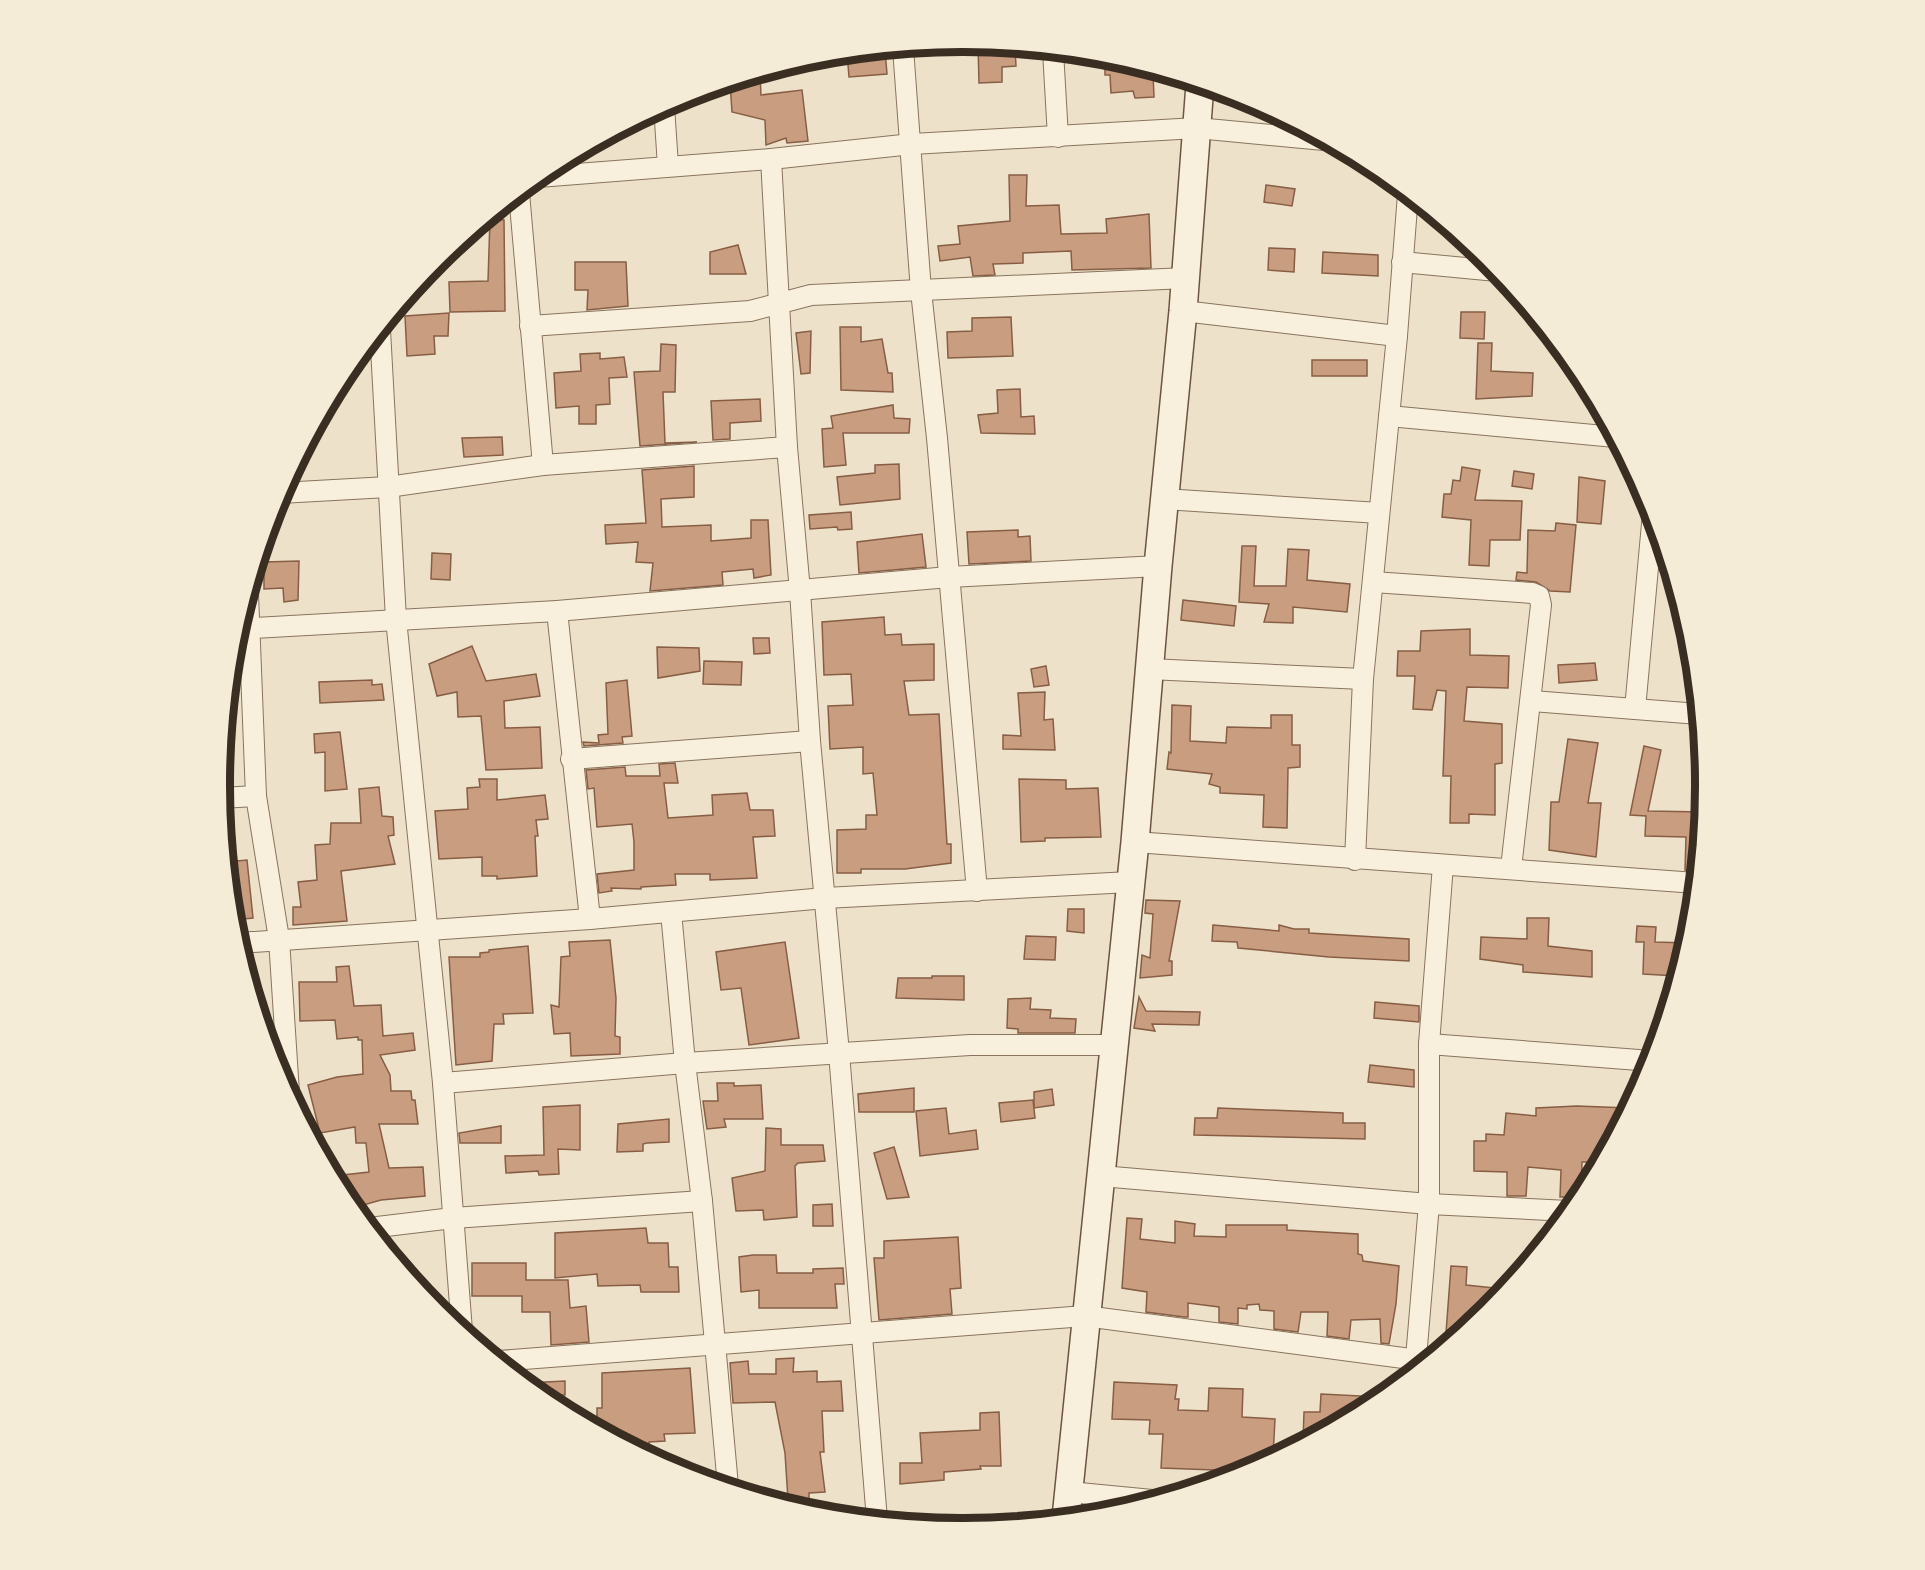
<svg xmlns="http://www.w3.org/2000/svg" width="1925" height="1570" font-family="'Noto Serif',serif">
<style>
.building{fill:#c99e80;stroke:#875e45;stroke-width:1.5}
.lines{fill:none;stroke-linecap:round;stroke-linejoin:round}
.street-casing{stroke:#89745e;stroke-width:22}
.secondary-casing{stroke:#6b5541;stroke-width:30}
.street{stroke:#f8efdc;stroke-width:20}
.secondary{stroke:#f8efdc;stroke-width:27}
.rim{fill:none;stroke:#3a2d21;stroke-width:8}
</style>
<rect width="100%" height="100%" fill="#ede2c9"/>
<!-- building -->
<g class="building">
<polygon points="978,45 1015,47 1016,66 1002,67 1002,82 979,83"/>
<polygon points="885,50 887,74 849,77 847,53"/>
<polygon points="1105,56 1141,67 1142,74 1153,73 1154,97 1135,98 1133,91 1111,93 1110,75 1105,75"/>
<polygon points="760,74 761,95 802,90 808,141 787,143 786,138 766,145 765,120 732,112 730,83"/>
<polygon points="1009,175 1027,175 1026,206 1059,205 1061,234 1107,233 1106,219 1149,214 1151,268 1072,270 1071,251 1023,253 1023,263 993,264 995,275 973,276 970,257 940,261 938,246 960,244 958,226 1010,221"/>
<polygon points="1266,185 1295,189 1292,206 1264,202"/>
<polygon points="490,219 504,220 505,311 450,312 449,282 488,281"/>
<polygon points="738,245 746,274 710,274 710,252"/>
<polygon points="1269,248 1295,249 1294,272 1268,270"/>
<polygon points="1323,252 1378,255 1378,276 1322,273"/>
<polygon points="575,262 626,262 628,306 587,310 588,290 575,290"/>
<polygon points="1461,312 1485,312 1484,339 1460,338"/>
<polygon points="449,313 448,336 434,336 435,354 407,356 405,316"/>
<polygon points="1011,317 1013,356 948,358 947,332 972,331 972,318"/>
<polygon points="840,327 861,327 861,342 882,339 888,373 892,373 893,392 841,390"/>
<polygon points="811,331 810,373 801,374 796,333"/>
<polygon points="1478,343 1492,343 1491,371 1533,373 1532,396 1476,399"/>
<polygon points="661,344 676,345 675,392 663,392 665,443 697,442 640,446 634,372 660,371"/>
<polygon points="600,353 600,359 624,357 627,377 609,378 610,404 596,405 596,424 579,424 579,406 556,408 554,373 581,371 580,354"/>
<rect x="1312" y="360" width="55" height="16"/>
<polygon points="1020,389 1021,417 1034,416 1035,434 981,433 978,415 998,413 997,390"/>
<polygon points="760,399 761,421 730,423 730,439 713,440 711,401"/>
<polygon points="893,405 894,418 910,419 909,433 843,433 846,465 824,467 822,429 833,428 831,416"/>
<polygon points="502,437 503,455 464,457 462,438"/>
<polygon points="899,464 900,499 840,505 837,477 875,473 875,465"/>
<polygon points="694,466 694,497 661,499 662,527 711,525 711,541 751,538 751,520 768,520 771,575 754,578 753,569 722,572 723,585 650,591 653,563 636,562 638,542 606,544 605,525 646,523 642,470"/>
<polygon points="1462,467 1480,470 1475,500 1522,501 1520,540 1490,540 1489,566 1469,565 1471,520 1442,517 1444,494 1451,494 1453,480 1460,481"/>
<polygon points="1514,471 1534,474 1532,489 1512,486"/>
<polygon points="1579,477 1605,481 1601,524 1577,522"/>
<polygon points="851,512 852,529 838,530 837,527 810,529 809,515"/>
<polygon points="1556,523 1576,525 1570,592 1550,591 1536,582 1516,580 1517,572 1527,573 1528,530 1555,531"/>
<polygon points="1018,530 1018,537 1030,536 1031,561 969,564 967,532"/>
<polygon points="922,534 926,567 859,573 857,542"/>
<polygon points="1242,546 1256,546 1254,586 1286,586 1288,549 1309,550 1307,580 1350,584 1347,612 1293,607 1293,623 1264,622 1269,604 1239,602"/>
<polygon points="432,553 451,554 450,580 431,579"/>
<polygon points="299,561 298,600 284,602 283,588 264,589 264,562"/>
<polygon points="1183,600 1236,606 1234,626 1181,620"/>
<polygon points="884,617 885,635 901,634 902,645 934,644 934,680 904,681 909,715 939,714 947,844 951,844 951,863 905,869 861,869 861,873 837,873 837,830 866,829 866,815 877,815 873,773 863,774 863,747 830,749 828,706 853,705 851,674 824,675 822,622"/>
<polygon points="1470,629 1470,655 1509,656 1508,688 1467,687 1464,721 1502,724 1502,763 1495,764 1495,815 1469,814 1469,823 1450,823 1451,776 1443,776 1446,691 1437,690 1432,710 1413,709 1415,676 1397,676 1398,651 1420,651 1421,631"/>
<polygon points="753,638 769,638 770,653 754,654"/>
<polygon points="472,646 486,681 536,674 540,696 504,701 505,728 540,727 542,768 486,770 481,716 458,717 457,692 437,696 429,664"/>
<polygon points="657,647 699,648 700,671 658,678"/>
<polygon points="704,661 742,662 741,685 703,684"/>
<polygon points="1595,663 1597,680 1559,683 1558,665"/>
<polygon points="1046,666 1049,685 1034,687 1031,669"/>
<polygon points="372,680 372,685 382,684 384,700 320,703 319,682"/>
<polygon points="627,680 632,736 622,737 623,743 584,746 583,742 599,743 598,735 608,734 606,683"/>
<polygon points="1045,692 1044,720 1053,719 1055,750 1003,749 1003,735 1021,736 1018,693"/>
<polygon points="1172,705 1191,706 1190,741 1226,743 1227,727 1271,728 1271,715 1292,715 1292,745 1300,745 1300,767 1288,768 1287,828 1263,827 1264,795 1220,793 1220,787 1209,784 1212,774 1167,769 1169,752 1171,753"/>
<polygon points="340,732 347,789 325,791 325,752 315,753 314,734"/>
<polygon points="1568,739 1598,743 1588,803 1601,803 1596,857 1549,850 1551,802 1559,802"/>
<polygon points="1644,746 1661,750 1648,811 1703,812 1697,871 1685,870 1686,837 1645,836 1646,816 1630,815"/>
<polygon points="675,763 678,783 664,783 668,818 713,815 712,795 747,793 750,810 773,810 775,836 753,837 757,878 710,880 710,874 675,874 676,885 641,887 641,889 611,888 612,891 599,893 597,874 634,870 634,842 632,824 597,827 594,788 588,789 586,770 625,767 626,776 660,776 659,764"/>
<polygon points="479,779 497,779 497,800 545,795 548,819 536,820 538,836 535,836 537,876 497,879 497,876 482,876 482,857 439,859 435,811 468,809 467,788 480,787"/>
<polygon points="1019,779 1066,780 1066,789 1098,788 1101,837 1045,838 1045,841 1021,842"/>
<polygon points="379,787 382,816 393,817 394,835 388,836 395,864 341,871 347,921 293,925 293,907 301,907 298,882 317,880 315,845 330,844 331,823 361,823 359,789"/>
<polygon points="247,860 253,918 233,920 227,862"/>
<polygon points="1146,900 1180,901 1169,961 1172,961 1172,975 1140,978 1142,955 1150,958 1153,914 1145,913"/>
<polygon points="1068,909 1084,909 1084,933 1067,931"/>
<polygon points="1527,918 1549,918 1548,946 1592,951 1592,977 1523,972 1523,965 1480,959 1481,937 1527,939"/>
<polygon points="1213,925 1279,931 1279,925 1294,929 1309,929 1309,933 1409,939 1409,961 1329,957 1238,948 1237,942 1212,941"/>
<polygon points="1637,926 1656,927 1655,942 1687,943 1677,976 1643,974 1644,942 1636,942"/>
<polygon points="1026,936 1056,937 1055,960 1024,959"/>
<polygon points="610,940 616,998 615,1036 620,1037 620,1054 571,1056 570,1033 554,1034 551,1005 559,1007 561,957 570,956 569,942"/>
<polygon points="785,942 799,1038 749,1045 741,988 721,990 716,952"/>
<polygon points="528,946 533,1013 503,1014 504,1024 494,1024 492,1061 456,1065 449,957 480,957 480,953 489,952 489,950"/>
<polygon points="349,966 354,1006 381,1005 383,1036 413,1033 415,1050 380,1055 390,1075 391,1091 411,1091 412,1100 415,1100 418,1124 379,1124 389,1168 423,1167 425,1196 381,1200 353,1208 340,1189 345,1189 343,1175 369,1172 366,1143 356,1143 355,1127 320,1133 308,1085 337,1077 363,1074 362,1040 358,1040 358,1037 337,1039 335,1020 300,1021 299,982 337,982 336,967"/>
<polygon points="932,976 964,976 964,1000 896,998 898,978 932,978"/>
<polygon points="1139,997 1146,1011 1200,1012 1199,1025 1152,1024 1155,1031 1134,1028"/>
<polygon points="1031,998 1030,1009 1051,1010 1050,1018 1076,1019 1075,1033 1018,1033 1018,1029 1007,1028 1008,999"/>
<polygon points="1375,1002 1419,1006 1419,1022 1374,1018"/>
<polygon points="1370,1065 1414,1070 1414,1087 1368,1082"/>
<polygon points="717,1083 734,1083 734,1086 761,1085 763,1119 724,1119 726,1127 707,1129 703,1101 718,1101"/>
<polygon points="914,1088 914,1112 859,1112 858,1094"/>
<polygon points="1052,1089 1054,1105 1034,1108 1034,1092"/>
<polygon points="1033,1100 1035,1118 1001,1122 999,1103"/>
<polygon points="580,1105 580,1150 558,1149 559,1174 539,1175 538,1171 506,1173 505,1156 544,1155 543,1107"/>
<polygon points="1577,1106 1628,1108 1610,1143 1603,1143 1599,1162 1582,1162 1581,1197 1560,1197 1561,1170 1528,1167 1526,1196 1507,1196 1507,1172 1474,1171 1474,1141 1486,1141 1486,1134 1504,1135 1506,1113 1536,1116 1536,1108"/>
<polygon points="946,1108 949,1134 976,1130 978,1149 920,1156 916,1111"/>
<polygon points="1218,1108 1343,1113 1343,1123 1365,1123 1365,1139 1194,1135 1195,1118 1217,1118"/>
<polygon points="669,1119 669,1142 647,1143 643,1144 643,1151 617,1152 618,1124"/>
<polygon points="501,1126 501,1143 460,1143 459,1133"/>
<polygon points="766,1128 781,1129 781,1145 823,1145 825,1161 798,1163 795,1166 797,1217 764,1220 763,1210 736,1211 732,1178 765,1171"/>
<polygon points="894,1147 909,1197 887,1199 874,1153"/>
<polygon points="832,1204 833,1226 813,1226 813,1205"/>
<polygon points="1127,1218 1142,1219 1140,1239 1175,1243 1175,1221 1195,1224 1194,1236 1226,1237 1226,1225 1287,1225 1287,1230 1358,1234 1358,1254 1362,1255 1363,1261 1399,1266 1396,1304 1389,1344 1381,1343 1380,1319 1351,1320 1349,1339 1327,1336 1328,1312 1301,1312 1298,1332 1274,1329 1274,1311 1260,1310 1259,1304 1247,1305 1247,1309 1238,1308 1238,1324 1219,1322 1219,1307 1188,1303 1188,1317 1184,1317 1146,1312 1147,1292 1122,1288"/>
<polygon points="646,1228 648,1243 668,1243 669,1267 678,1267 679,1292 641,1292 640,1285 598,1286 597,1274 555,1278 555,1233"/>
<polygon points="958,1237 961,1288 950,1289 952,1314 879,1320 874,1258 884,1258 884,1241"/>
<polygon points="753,1255 776,1255 777,1273 813,1273 813,1269 843,1268 844,1284 835,1284 837,1308 759,1308 759,1290 741,1292 739,1257"/>
<polygon points="472,1263 526,1263 526,1280 568,1280 570,1308 586,1306 589,1342 551,1345 550,1312 522,1312 522,1296 472,1296"/>
<polygon points="1451,1266 1467,1267 1466,1285 1505,1289 1488,1311 1445,1346"/>
<polygon points="794,1358 793,1372 817,1371 817,1382 841,1381 843,1411 822,1411 824,1452 820,1452 825,1492 809,1493 809,1499 788,1500 785,1453 775,1402 733,1403 730,1363 748,1361 749,1374 776,1374 776,1359"/>
<polygon points="690,1368 695,1433 664,1434 665,1441 649,1442 651,1457 597,1428 597,1408 602,1408 602,1373"/>
<polygon points="565,1381 565,1395 558,1395 558,1407 526,1383"/>
<polygon points="1114,1382 1177,1385 1175,1399 1179,1399 1178,1410 1208,1411 1209,1388 1243,1389 1242,1417 1275,1419 1273,1457 1247,1472 1232,1471 1232,1476 1215,1481 1215,1470 1161,1468 1163,1434 1149,1434 1150,1420 1112,1419"/>
<polygon points="1321,1394 1382,1397 1303,1441 1304,1412 1320,1412"/>
<polygon points="999,1412 1001,1466 980,1466 981,1469 944,1472 944,1480 900,1484 900,1463 922,1463 920,1433 980,1430 980,1413"/>
</g>
<g class="lines">
<!-- street casing -->
<g class="street-casing">
<g id="street">
<polyline points="903,48 921,291 937,438 977,891"/>
<polyline points="1053,51 1058,137"/>
<polyline points="664,106 668,166"/>
<polyline points="771,159 787,447 800,591 810,741 839,1053 877,1520"/>
<polyline points="538,177 771,159 912,144 1197,128 1324,140"/>
<polyline points="519,193 543,465"/>
<polyline points="1402,262 1497,271"/>
<polyline points="1183,311 1397,336"/>
<polyline points="530,326 750,311 811,295 1186,278"/>
<polyline points="380,330 396,619 443,1083 462,1331"/>
<polyline points="1389,416 1615,437"/>
<polyline points="280,493 388,487 543,465 787,447"/>
<polyline points="1164,499 1379,513"/>
<polyline points="1373,582 1532,593 1539,596 1541,605 1511,868"/>
<polyline points="248,594 256,796 279,939 289,1093"/>
<polyline points="557,611 590,919"/>
<polyline points="237,629 557,611 949,577 1158,566"/>
<polyline points="1149,669 1363,679"/>
<polyline points="1532,701 1699,714"/>
<polyline points="1635,709 1653,513"/>
<polyline points="571,759 810,741"/>
<polyline points="221,798 256,796"/>
<polyline points="1135,842 1696,883"/>
<polyline points="1355,860 1363,679 1397,336 1408,194"/>
<polyline points="671,912 685,1063 702,1201 728,1486"/>
<polyline points="238,943 590,919 825,898 1130,882"/>
<polyline points="1429,1044 1652,1061"/>
<polyline points="443,1083 685,1063 970,1045 1114,1045"/>
<polyline points="1101,1176 1429,1204 1569,1211"/>
<polyline points="369,1228 453,1218 702,1201"/>
<polyline points="499,1361 1085,1316 1426,1361"/>
<polyline points="1415,1370 1429,1204 1429,1044 1443,865"/>
<polyline points="1069,1492 1152,1500"/>
</g>
</g>
<!-- secondary casing -->
<g class="secondary-casing">
<polyline id="secondary" points="1066,1518 1135,842 1158,566 1183,311 1200,84"/>
</g>
<!-- street -->
<use href="#street" class="street"/>
<!-- secondary -->
<use href="#secondary" class="secondary"/>
</g>
<!-- crop -->
<path d="M0 0H1925V1570H0ZM962 52H963A732 732 0 0 1 1695 784V786A732 732 0 0 1 963 1518H962A732 732 0 0 1 230 786V784A732 732 0 0 1 962 52Z" fill="#f5ecd8" fill-rule="evenodd"/>
<path class="rim" d="M962 52H963A732 732 0 0 1 1695 784V786A732 732 0 0 1 963 1518H962A732 732 0 0 1 230 786V784A732 732 0 0 1 962 52Z"/>
</svg>
